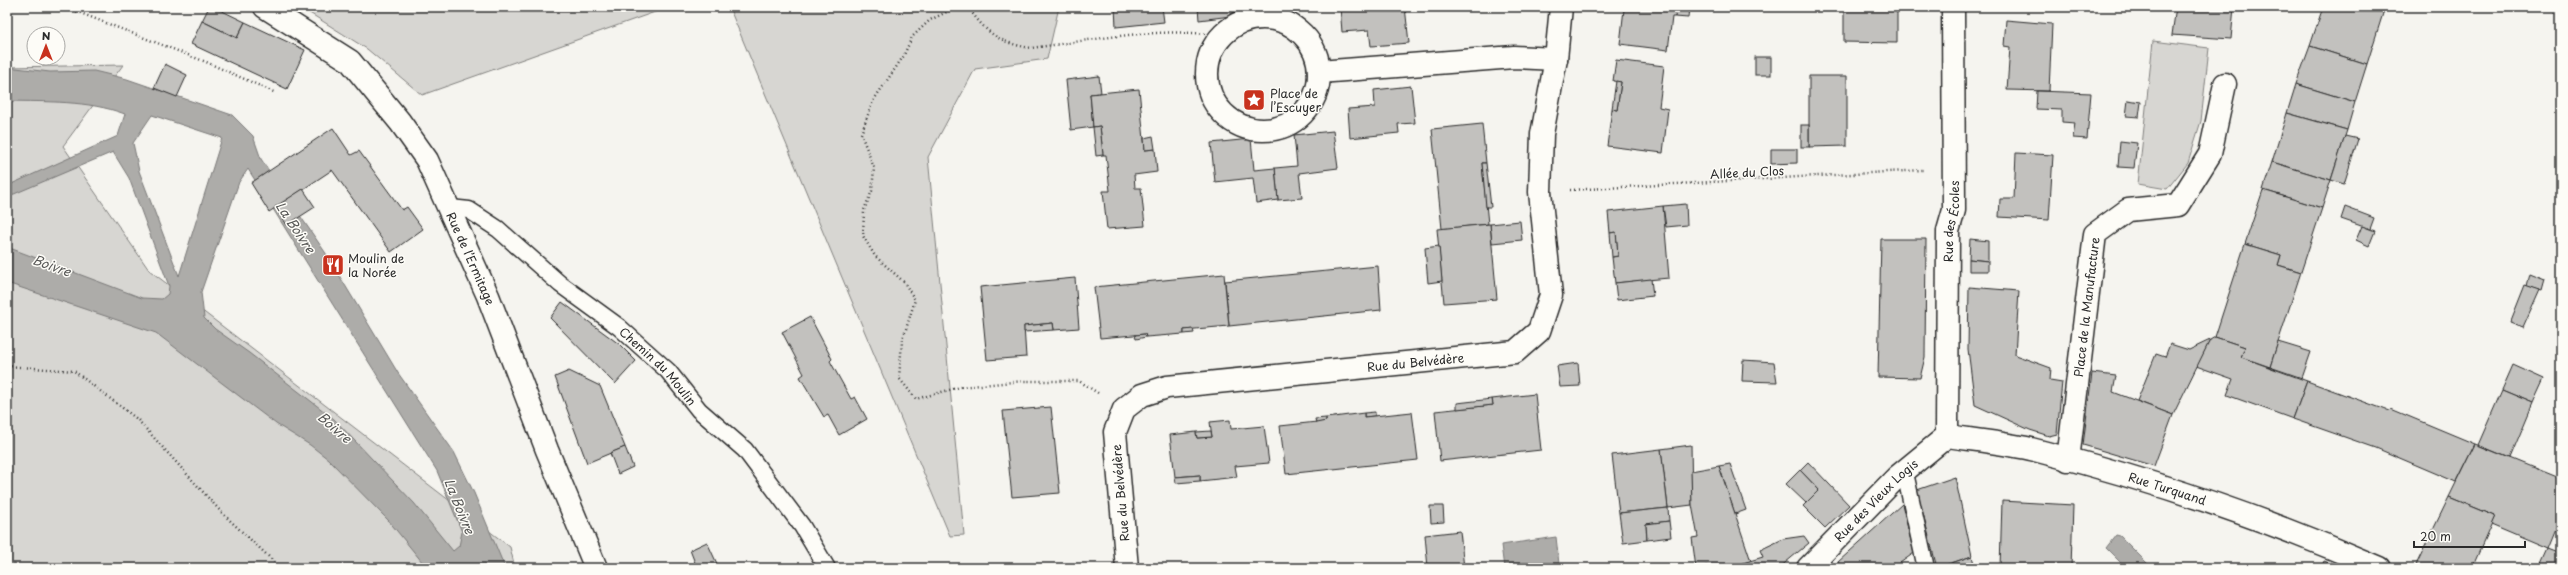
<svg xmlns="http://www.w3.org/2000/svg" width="2568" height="575" font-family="'Playpen Sans',sans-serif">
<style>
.green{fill:#d7d6d2;stroke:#81807e}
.water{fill:#adaca9;stroke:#797877;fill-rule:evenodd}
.building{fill:#c2c1be;stroke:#2b2b2b}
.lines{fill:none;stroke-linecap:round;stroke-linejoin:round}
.service-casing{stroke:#2b2b2b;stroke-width:19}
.minor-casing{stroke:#2b2b2b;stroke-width:25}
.path{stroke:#2b2b2b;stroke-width:2.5;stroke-dasharray:1 3;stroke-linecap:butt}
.service{stroke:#fdfcf7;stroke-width:16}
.minor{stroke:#fdfcf7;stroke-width:22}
.labels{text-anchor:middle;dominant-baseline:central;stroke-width:3;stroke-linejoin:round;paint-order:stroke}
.poi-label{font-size:12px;fill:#2b2b2b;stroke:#fdfcf7;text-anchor:start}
.street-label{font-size:12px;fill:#2b2b2b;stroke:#fdfcf7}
.water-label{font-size:13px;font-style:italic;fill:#585857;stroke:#fdfcf7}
</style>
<rect width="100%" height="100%" fill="#f5f4ef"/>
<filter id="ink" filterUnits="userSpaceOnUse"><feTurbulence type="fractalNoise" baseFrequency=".025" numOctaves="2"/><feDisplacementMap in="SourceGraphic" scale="8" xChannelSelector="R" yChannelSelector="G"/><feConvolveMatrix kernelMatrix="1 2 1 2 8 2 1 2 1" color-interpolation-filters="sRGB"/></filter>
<g filter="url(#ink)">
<!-- green -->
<g class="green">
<polygon points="300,7 669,7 422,95 367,49"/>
<polygon points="729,7 1059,7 1047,59 975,69 928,157 964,535 950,536"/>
<polygon points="2153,41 2209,48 2201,121 2188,163 2167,189 2138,184"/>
<polygon points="123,65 63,146 149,270 510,547 515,568 7,568 7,67"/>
</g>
<!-- water -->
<g class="water">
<path d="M7,67L50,72L94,71L127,79L232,115L253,136L261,159L325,252L398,373L454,452L474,493L505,568H427L388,520L328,459L310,445L276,424L156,333L7,283V247L142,298L162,299L168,294L169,286L129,178L113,152L7,197V186L118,136L125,114C87,100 47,102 7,101ZM152,115L222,138L179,276L139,171L133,143ZM248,169L437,471L462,532L459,546L453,551L414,503L334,419L249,353L215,329L204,318L201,292L239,182Z"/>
<polygon points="2116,535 2120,536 2152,568 2126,568 2106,548"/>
<polygon points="1556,537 1559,564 1528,568 1504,568 1501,545"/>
</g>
<!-- building -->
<g class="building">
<polygon points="209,7 214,7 245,22 237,38 202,21"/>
<polygon points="1115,7 1162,7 1164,22 1116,27"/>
<polygon points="1198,7 1238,7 1239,15 1199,20"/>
<polygon points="1282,7 1316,7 1282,11"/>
<polygon points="1340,7 1405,7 1409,43 1371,46 1369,30 1342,32"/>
<polygon points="1628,7 1677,7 1675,17 1672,17 1668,50 1620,44 1624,9"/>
<polygon points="1677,7 1689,7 1688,18 1675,17"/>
<polygon points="1844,7 1897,7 1897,43 1844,42"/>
<polygon points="2176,7 2234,7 2231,39 2172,35"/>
<polygon points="2323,7 2385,7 2367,64 2310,46"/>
<polygon points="2006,20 2052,24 2049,91 2007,90 2010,47 2004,46"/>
<polygon points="202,21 237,38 245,22 305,50 287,89 191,44"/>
<polygon points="2310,46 2367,64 2355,102 2296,84"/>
<rect x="1755" y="57" width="16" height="18"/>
<polygon points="1616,60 1664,66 1659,107 1668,109 1663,153 1607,146 1612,109 1617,110 1621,82 1613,81"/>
<polygon points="165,64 187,75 177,97 154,88"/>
<polygon points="1099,76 1101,93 1090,94 1093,127 1071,130 1066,80"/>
<polygon points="1809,76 1847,76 1847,146 1809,147"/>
<polygon points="1616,81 1621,82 1617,110 1612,109"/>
<polygon points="2296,84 2355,102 2347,130 2287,113"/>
<polygon points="1411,86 1415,123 1398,124 1399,133 1350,138 1348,109 1375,107 1374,90"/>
<polygon points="1139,89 1145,150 1155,149 1157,172 1134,175 1135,188 1141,188 1145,226 1107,229 1103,191 1110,191 1106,155 1103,155 1100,126 1093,127 1090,94"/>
<polygon points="2037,91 2091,93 2087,139 2073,138 2075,123 2062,122 2062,110 2036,109"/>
<polygon points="2128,100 2141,102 2139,117 2126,116"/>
<polygon points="2287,113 2347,130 2331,180 2272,162"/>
<polygon points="1482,124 1486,163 1482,163 1488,224 1442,229 1432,129"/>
<rect x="1801" y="125" width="8" height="22"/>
<polygon points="1100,126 1103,155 1096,156 1093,127"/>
<polygon points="333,128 351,155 359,151 402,210 407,207 423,229 391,252 332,170 269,212 251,183"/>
<polygon points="1333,131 1338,168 1299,173 1302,198 1278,200 1275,168 1297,166 1294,135"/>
<polygon points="1153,136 1155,149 1145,150 1144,138"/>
<polygon points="2345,136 2358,139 2344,184 2331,180"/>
<polygon points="1251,139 1254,170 1275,168 1278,200 1256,203 1253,178 1215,182 1211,143"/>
<polygon points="2120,141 2137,143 2134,168 2118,167"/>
<polygon points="1771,149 1797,149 1797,163 1771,164"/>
<polygon points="2016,153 2053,155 2049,220 1999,217 2000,199 2014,199"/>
<polygon points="2272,162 2331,180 2322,208 2263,190"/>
<polygon points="1482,163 1486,163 1491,207 1486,207"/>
<polygon points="303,189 315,207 287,225 275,207"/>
<polygon points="2263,190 2322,208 2301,272 2278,265 2281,255 2245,244"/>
<polygon points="1686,204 1687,225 1666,227 1663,206"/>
<polygon points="1663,206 1669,278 1615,283 1612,257 1618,256 1616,232 1610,233 1608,212"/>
<polygon points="2345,207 2374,218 2370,229 2341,219"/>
<polygon points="1520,221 1522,240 1492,243 1490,224"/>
<polygon points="1490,224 1497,299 1444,303 1437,229"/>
<polygon points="2362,226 2375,231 2369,246 2356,240"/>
<polygon points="1616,232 1618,256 1612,257 1610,233"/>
<polygon points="1881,239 1926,239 1925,357 1920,378 1878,377"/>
<polygon points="1970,239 1988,241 1988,261 1969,259"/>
<polygon points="2245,244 2281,255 2278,265 2301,272 2270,367 2241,357 2245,347 2215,337"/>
<polygon points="1439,246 1442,281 1428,283 1425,248"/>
<polygon points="1969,259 1988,261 1988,271 1969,271"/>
<polygon points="1378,266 1381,310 1229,326 1225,281"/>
<polygon points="1224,274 1229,326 1184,330 1184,334 1146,337 1145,334 1100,338 1094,287"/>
<polygon points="2530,274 2545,280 2542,291 2527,286"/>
<polygon points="1075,278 1079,328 1054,330 1053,323 1024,326 1026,357 987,360 980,287"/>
<polygon points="1651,279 1653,296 1617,300 1615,283"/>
<polygon points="2525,285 2540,290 2523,328 2510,323"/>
<polygon points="1969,287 2019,291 2015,355 2051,368 2050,380 2062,382 2057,434 2049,436 2030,430 1975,405 1968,349"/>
<polygon points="562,302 619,344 636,361 615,384 550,318"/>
<polygon points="810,317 832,359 830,361 851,399 855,397 867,419 839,435 828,415 824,417 800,377 804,374 782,332"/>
<polygon points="1053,323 1054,330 1024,332 1024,326"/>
<polygon points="1193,329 1194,333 1184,334 1184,330"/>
<polygon points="1145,334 1146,337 1136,339 1135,335"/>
<polygon points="2215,337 2245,347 2241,357 2307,381 2293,419 2227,395 2233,379 2196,366 2210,340"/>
<polygon points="2210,340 2173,415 2137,401 2156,354 2165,357 2170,344 2189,350"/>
<polygon points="2278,342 2311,352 2302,378 2270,367"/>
<polygon points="1743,360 1774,362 1777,382 1742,381"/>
<polygon points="1578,363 1580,386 1560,387 1557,366"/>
<polygon points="2513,365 2544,379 2533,403 2502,390"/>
<polygon points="569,371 600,386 625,447 587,463 555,377"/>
<polygon points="2092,373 2116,376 2113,392 2173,415 2154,466 2083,445"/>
<polygon points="2307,381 2389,411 2391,409 2475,444 2456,482 2376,448 2293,419"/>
<polygon points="2502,390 2533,403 2510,458 2478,445"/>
<polygon points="1535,394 1541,450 1440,461 1435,411 1493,405 1492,399"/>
<polygon points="1492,399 1493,405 1457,409 1457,403"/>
<polygon points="1051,407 1060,493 1012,497 1003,411"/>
<polygon points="1375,412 1375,416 1364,417 1364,413"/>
<polygon points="1412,412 1418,460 1286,474 1280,426 1326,421 1326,418 1364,413 1364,417"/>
<polygon points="1326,418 1326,421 1316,423 1315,419"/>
<polygon points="1230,420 1231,429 1264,426 1269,463 1235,466 1237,477 1200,481 1200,475 1175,477 1170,435 1196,432 1197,438 1212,437 1210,422"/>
<polygon points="1211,431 1212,437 1197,438 1196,432"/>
<polygon points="2475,444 2561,479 2561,516 2548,548 2491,524 2495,516 2449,497"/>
<polygon points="1691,445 1692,505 1668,508 1661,449"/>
<polygon points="625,447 633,467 618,474 610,453"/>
<polygon points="1661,449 1668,508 1619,513 1612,455"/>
<polygon points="1808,462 1849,505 1825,528 1803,506 1819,490 1800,470"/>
<polygon points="1730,464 1746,510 1735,514 1719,466"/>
<polygon points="1719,466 1751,561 1726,568 1707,568 1707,566 1696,568 1692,538 1698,537 1692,505 1691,471"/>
<polygon points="1800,470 1819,490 1806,503 1786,484"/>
<polygon points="1200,475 1200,481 1176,483 1175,477"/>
<polygon points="1955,477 1972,556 1937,568 1917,490"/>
<polygon points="2449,497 2495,516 2472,568 2421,568 2416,565"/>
<polygon points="2002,501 2073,505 2071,568 2000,568"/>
<polygon points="1902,504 1914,553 1893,568 1839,568 1841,566 1838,562"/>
<polygon points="1430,506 1443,506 1444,522 1431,523"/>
<polygon points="1668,508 1669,521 1646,524 1647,540 1623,543 1619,513"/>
<polygon points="1669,521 1671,537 1647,540 1646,524"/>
<polygon points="1460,531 1464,568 1428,568 1425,535"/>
<polygon points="1804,536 1809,543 1779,568 1726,568 1763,557 1760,550 1783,539"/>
<polygon points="707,542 719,568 697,568 690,550"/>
<polygon points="2548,548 2561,553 2561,568 2539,568"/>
<polygon points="1972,556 1975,568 1937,568"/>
<polygon points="2324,561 2341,568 2321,568"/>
</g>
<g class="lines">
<!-- service casing -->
<g class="service-casing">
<g id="service">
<path id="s1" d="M450,208L469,210L498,229L560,284L619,327L668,371L699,410L745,450L802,526L827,568"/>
<polyline points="1905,473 1926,568"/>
</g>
</g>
<!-- minor casing -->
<g class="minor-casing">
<g id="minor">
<path id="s2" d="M265,7L350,61L400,122L427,160L488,296L547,450L596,568"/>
<circle cx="1263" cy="74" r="56"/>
<polyline points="1319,72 1514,57 1556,59"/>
<path id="s3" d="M1947,436C1975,440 2003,443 2031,449C2150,479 2267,519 2379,568"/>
<path id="s4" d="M1947,436L1948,231L1954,210L1953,7"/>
<path id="s5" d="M2068,460L2095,234L2128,210L2178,205L2210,154L2225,84"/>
<path id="s6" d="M1127,568L1115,432L1124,409L1142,395L1167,387L1515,352L1539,331L1551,295L1540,192L1542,134L1556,59L1561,7"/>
<path id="s7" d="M1808,568L1897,477L1947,436"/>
</g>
</g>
<!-- path -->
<g class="path">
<polyline points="65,7 206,62 276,93"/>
<polyline points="957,7 930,20 912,37 903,57 873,101 861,134 874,168 872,191 864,210 863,236 875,256 904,282 915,300 902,342 899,378 916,399 960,387 1024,381 1079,381 1098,393"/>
<path d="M968,7C986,33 999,43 1031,48C1094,40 1159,26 1222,36"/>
<polyline points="1570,190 1923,170"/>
<polyline points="7,366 74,371 137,419 223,514 281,568"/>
</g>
<!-- service -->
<use href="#service" class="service"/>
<!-- minor -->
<use href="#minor" class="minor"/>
</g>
</g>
<!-- icons -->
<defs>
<g id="sight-square" transform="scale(1.15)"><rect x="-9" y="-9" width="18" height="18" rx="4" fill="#c8321e" stroke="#fdfcf7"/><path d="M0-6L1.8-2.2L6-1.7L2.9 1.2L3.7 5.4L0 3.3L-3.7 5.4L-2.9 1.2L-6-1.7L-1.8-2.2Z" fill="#fff"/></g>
<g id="restaurant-square" transform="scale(1.15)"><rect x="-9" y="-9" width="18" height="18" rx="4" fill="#c8321e" stroke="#fdfcf7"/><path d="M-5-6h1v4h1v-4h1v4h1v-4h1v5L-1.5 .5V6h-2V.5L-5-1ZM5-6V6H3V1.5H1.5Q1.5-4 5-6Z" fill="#fff"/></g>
</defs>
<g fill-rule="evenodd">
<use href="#sight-square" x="1254" y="100"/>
<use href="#restaurant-square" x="333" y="265"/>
</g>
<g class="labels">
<!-- poi labels -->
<g class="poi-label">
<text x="1270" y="93">Place de<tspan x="1270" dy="14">l’Escuyer</tspan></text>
<text x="348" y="258">Moulin de<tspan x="348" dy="14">la Norée</tspan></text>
</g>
<!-- street labels -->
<g class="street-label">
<text transform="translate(1747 172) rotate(-3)">Allée du Clos</text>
<text stroke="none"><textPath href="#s4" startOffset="215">Rue des Écoles</textPath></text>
<text stroke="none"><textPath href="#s2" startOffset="334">Rue de l’Ermitage</textPath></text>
<text stroke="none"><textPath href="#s5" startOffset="154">Place de la Manufacture</textPath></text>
<text stroke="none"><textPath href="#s6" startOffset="460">Rue du Belvédère</textPath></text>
<text stroke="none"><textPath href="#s1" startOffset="265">Chemin du Moulin</textPath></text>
<text stroke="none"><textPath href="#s3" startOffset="227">Rue Turquand</textPath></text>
<text transform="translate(1120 493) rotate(-95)">Rue du Belvédère</text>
<text stroke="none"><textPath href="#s7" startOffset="96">Rue des Vieux Logis</textPath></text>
</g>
<!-- water labels -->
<g class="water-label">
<text transform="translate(296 227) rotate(56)">La Boivre</text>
<text transform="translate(52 265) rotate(20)">Boivre</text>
<text transform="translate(335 427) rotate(41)">Boivre</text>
<text transform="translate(460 506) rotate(68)">La Boivre</text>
</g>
</g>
<!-- margin -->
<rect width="2568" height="575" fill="none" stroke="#fdfcf7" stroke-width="24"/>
<rect x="12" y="12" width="2544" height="551" fill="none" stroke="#2b2b2b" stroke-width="1.5" filter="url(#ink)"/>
<!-- north arrow -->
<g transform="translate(46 46)"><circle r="19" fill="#fdfcf7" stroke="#a9a8a5"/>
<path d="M0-3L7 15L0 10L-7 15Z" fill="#c8321e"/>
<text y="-6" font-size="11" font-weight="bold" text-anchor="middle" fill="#2b2b2b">N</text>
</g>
<!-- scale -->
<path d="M2414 541v6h111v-6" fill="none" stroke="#2b2b2b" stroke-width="2"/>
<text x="2420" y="541" font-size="12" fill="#2b2b2b" stroke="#fdfcf7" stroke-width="3" paint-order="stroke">20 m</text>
</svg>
